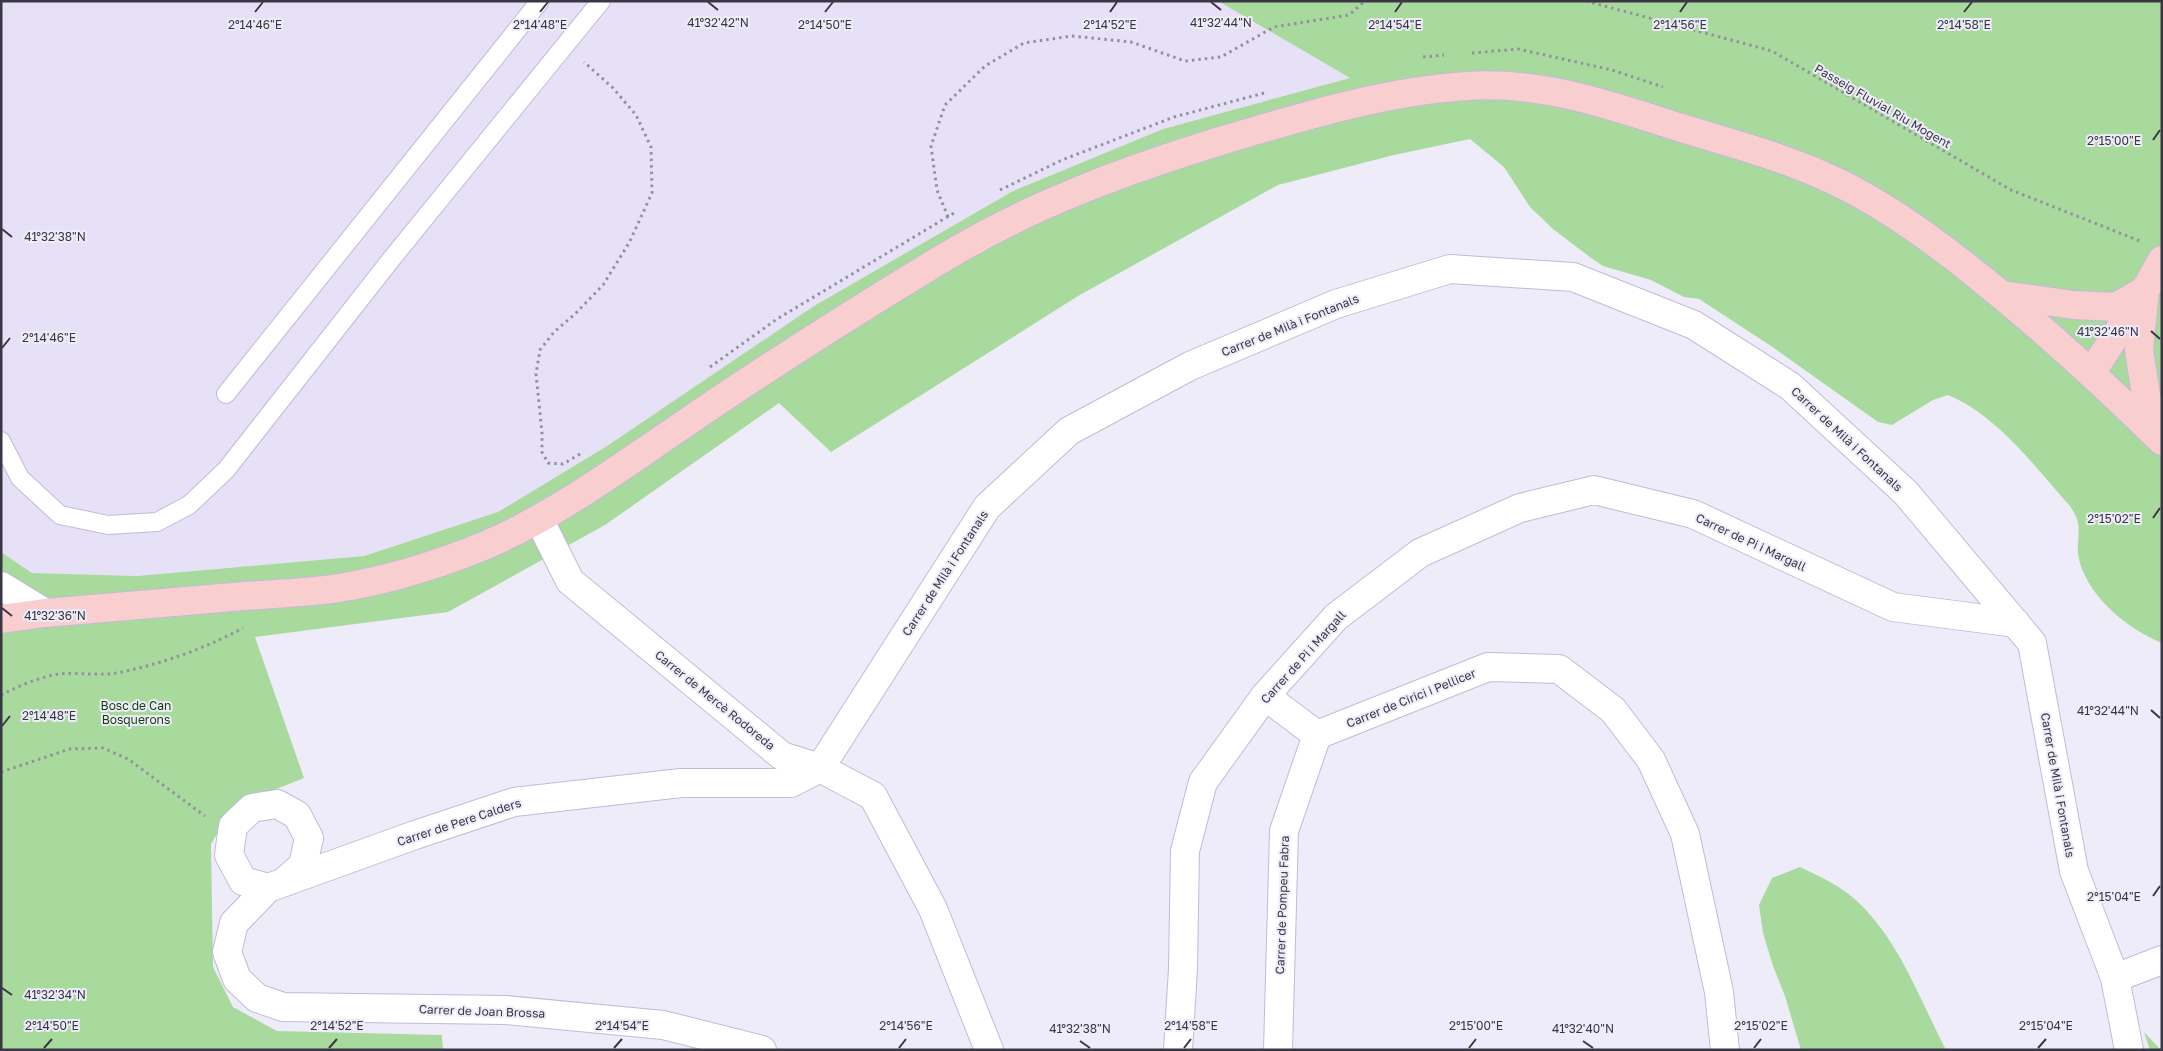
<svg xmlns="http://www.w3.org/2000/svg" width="2163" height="1051" font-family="'Golos Text',sans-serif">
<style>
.industrial{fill:#e7e1f7}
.green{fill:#a9da9d}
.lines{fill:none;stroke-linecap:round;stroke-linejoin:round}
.lane-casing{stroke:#c1badb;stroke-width:20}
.street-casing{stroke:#c1badb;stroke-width:30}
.secondary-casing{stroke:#c1badb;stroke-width:30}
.path{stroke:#94919f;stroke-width:3;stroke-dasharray:2.5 4;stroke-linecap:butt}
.lane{stroke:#fff;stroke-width:18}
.street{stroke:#fff;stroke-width:28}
.secondary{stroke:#f8cece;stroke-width:28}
.ticks{fill:none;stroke:#3a3744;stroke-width:2}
.labels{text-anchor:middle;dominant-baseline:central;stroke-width:4;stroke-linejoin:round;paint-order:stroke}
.street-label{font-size:12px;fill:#3a3744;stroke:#efecfa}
.park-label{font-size:12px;fill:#123c05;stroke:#efecfa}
.ticks-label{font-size:12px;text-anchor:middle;fill:#3a3744;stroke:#efecfa;stroke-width:4;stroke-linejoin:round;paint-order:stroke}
</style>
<rect width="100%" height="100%" fill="#efecfa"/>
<!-- industrial -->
<polygon class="industrial" points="1,1 1218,1 1350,78 1163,129 1013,191 814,306 607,446 498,512 364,556 137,576 32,573 1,552"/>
<!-- green -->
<g class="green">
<path d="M1218,1H2162V643C2127,629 2084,594 2078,554C2077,544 2080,533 2078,523C2077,517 2073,511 2070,506C2035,467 1997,415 1948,395L1933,400L1892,425L1878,422L1771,346L1699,299L1684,297L1651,280L1603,266L1591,258L1553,229L1530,207L1504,167L1470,139L1394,155L1278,185L1078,296L831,452L779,403L605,525L448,612L255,637L304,778L234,806L211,844L213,967L233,1007L277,1031L442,1035L443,1050H1V552L32,573L137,576L364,556L498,512L607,446L814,306L1013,191L1163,129L1350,78Z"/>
<path d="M1800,867C1821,877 1841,886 1858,902C1900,942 1920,1000 1946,1050H1801L1785,996L1773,966L1763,933L1759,905L1772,878Z"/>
<polygon points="2144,1032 2161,1050 2150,1050"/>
</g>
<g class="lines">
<!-- lane casing -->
<g class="lane-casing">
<g id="lane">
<polyline points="226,394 540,1"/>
<polyline points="1,441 20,478 60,515 108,525 157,522 189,505 226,470 393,257 601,1"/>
</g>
</g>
<!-- street casing -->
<g class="street-casing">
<g id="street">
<polyline points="539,519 570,581 782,756 820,768 873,796 933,909 989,1050"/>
<polyline points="1,586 45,613"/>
<polyline points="1265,696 1317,735 1488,667 1559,669 1613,710 1651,760 1685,834 1719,992 1725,1050"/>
<polyline points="268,888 243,881 229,855 233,826 252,808 277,804 297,815 309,838 303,865 284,882"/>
<polyline points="2115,978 2162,960"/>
<polyline points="762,1050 663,1025 506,1010 283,1007 257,998 237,979 227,952 234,923 268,888 415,835 514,802 681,783 791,783 820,768 987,507 1069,431 1190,366 1336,304 1450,269 1573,277 1694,325 1790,386 1906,493 2032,643 2074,871 2115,978 2129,1050"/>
<polyline points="1178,1050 1183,969 1185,851 1203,782 1265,696 1336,617 1420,553 1520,508 1594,490 1693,514 1893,607 2016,623"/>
<polyline points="1278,1050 1284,831 1317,735"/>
</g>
</g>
<!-- secondary casing -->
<g class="secondary-casing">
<g id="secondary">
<polyline points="2145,290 2139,350 2147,401 2162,427"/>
<polyline points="2002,295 2074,305 2116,307 2145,290"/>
<polyline points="2092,372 2145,290 2162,260"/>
<path d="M1,619L45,613C104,608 163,603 221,598C260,594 300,594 339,588C388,580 440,564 486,545C555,515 615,471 677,429C764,369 854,312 945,257C1033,204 1128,169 1227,139C1304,116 1386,91 1468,86C1539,81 1608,104 1675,126C1730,143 1789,158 1841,184C1890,208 1936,242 1978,276C2043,328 2103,383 2162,441"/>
</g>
</g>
<!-- path -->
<g class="path">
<polyline points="1586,1 1772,51 2011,190 2140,241"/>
<polyline points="1472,53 1518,49 1612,70 1663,87"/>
<polyline points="1423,57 1444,55"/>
<polyline points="1000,190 1062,160 1174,117 1268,92"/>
<polyline points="948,217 937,190 931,146 945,105 985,66 1024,43 1072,36 1131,42 1185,61 1221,57 1274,27 1349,15 1365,1"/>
<polyline points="710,367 777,319 954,213"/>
<polyline points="580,454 563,464 548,463 542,452 542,433 536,374 540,350 554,332 575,314 603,285 629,243 652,193 651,147 636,115 613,88 584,62"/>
<path d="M1,695C19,686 39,677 59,674C78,672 98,676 117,673C161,664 204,649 243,628"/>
<polyline points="1,772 70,749 103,748 128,759 205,816"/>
</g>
<!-- lane -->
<use href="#lane" class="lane"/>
<!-- street -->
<use href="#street" class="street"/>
<!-- secondary -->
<use href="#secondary" class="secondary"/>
</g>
<!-- ticks -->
<path class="ticks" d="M708,2L718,10M1211,2L1221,10M255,12L263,2M540,12L548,2M825,12L833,2M1110,12L1117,2M1395,12L1402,2M1680,12L1687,2M1964,12L1972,2M2153,140L2160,130M2,229L12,237M2151,331L2160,339M2,348L10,338M2153,518L2160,508M2,608L12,616M2151,710L2160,718M2,726L10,716M2153,896L2160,886M2,988L12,995M1080,1041L1090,1048M1583,1041L1593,1048M44,1048L52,1039M329,1048L337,1039M614,1048L622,1039M899,1048L906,1039M1184,1048L1191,1039M1469,1048L1476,1039M1754,1048L1761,1039M2038,1048L2046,1039"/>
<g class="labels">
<!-- street labels -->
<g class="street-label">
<text transform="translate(1883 106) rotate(30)">Passeig Fluvial Riu Mogent</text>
<text transform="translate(1290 325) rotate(-22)">Carrer de Milà i Fontanals</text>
<text transform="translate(1847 439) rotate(43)">Carrer de Milà i Fontanals</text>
<text transform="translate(1751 542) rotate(25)">Carrer de Pi i Margall</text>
<text transform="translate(945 573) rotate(-57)">Carrer de Milà i Fontanals</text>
<text transform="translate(1303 657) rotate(-48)">Carrer de Pi i Margall</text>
<text transform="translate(1411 698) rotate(-22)">Carrer de Cirici i Pellicer</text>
<text transform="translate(715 700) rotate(39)">Carrer de Mercè Rodoreda</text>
<text transform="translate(2058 785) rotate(80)">Carrer de Milà i Fontanals</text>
<text transform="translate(459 822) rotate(-18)">Carrer de Pere Calders</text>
<text transform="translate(1282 905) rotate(-88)">Carrer de Pompeu Fabra</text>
<text transform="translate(482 1011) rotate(2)">Carrer de Joan Brossa</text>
</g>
<!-- park labels -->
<g class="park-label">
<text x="136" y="705">Bosc de Can<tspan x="136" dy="14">Bosquerons</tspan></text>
</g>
</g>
<g class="ticks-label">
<text x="1221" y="27">41°32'44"N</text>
<text x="718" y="27">41°32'42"N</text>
<text x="255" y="29">2°14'46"E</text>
<text x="540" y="29">2°14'48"E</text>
<text x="825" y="29">2°14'50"E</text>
<text x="1110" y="29">2°14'52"E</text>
<text x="1395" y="29">2°14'54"E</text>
<text x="1680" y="29">2°14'56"E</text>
<text x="1964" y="29">2°14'58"E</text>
<text x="2114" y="145">2°15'00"E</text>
<text x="55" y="241">41°32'38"N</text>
<text x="2108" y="336">41°32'46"N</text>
<text x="49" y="342">2°14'46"E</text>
<text x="2114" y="523">2°15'02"E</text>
<text x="55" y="620">41°32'36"N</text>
<text x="2108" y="715">41°32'44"N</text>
<text x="49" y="720">2°14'48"E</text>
<text x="2114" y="901">2°15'04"E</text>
<text x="55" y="999">41°32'34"N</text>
<text x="52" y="1030">2°14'50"E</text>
<text x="337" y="1030">2°14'52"E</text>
<text x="622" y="1030">2°14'54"E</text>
<text x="906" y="1030">2°14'56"E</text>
<text x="1191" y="1030">2°14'58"E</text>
<text x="1476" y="1030">2°15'00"E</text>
<text x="1761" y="1030">2°15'02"E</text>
<text x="2046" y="1030">2°15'04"E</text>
<text x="1080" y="1033">41°32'38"N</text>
<text x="1583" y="1033">41°32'40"N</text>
</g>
<!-- border -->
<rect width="2163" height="1051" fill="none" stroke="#3a3744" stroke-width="5"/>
</svg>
